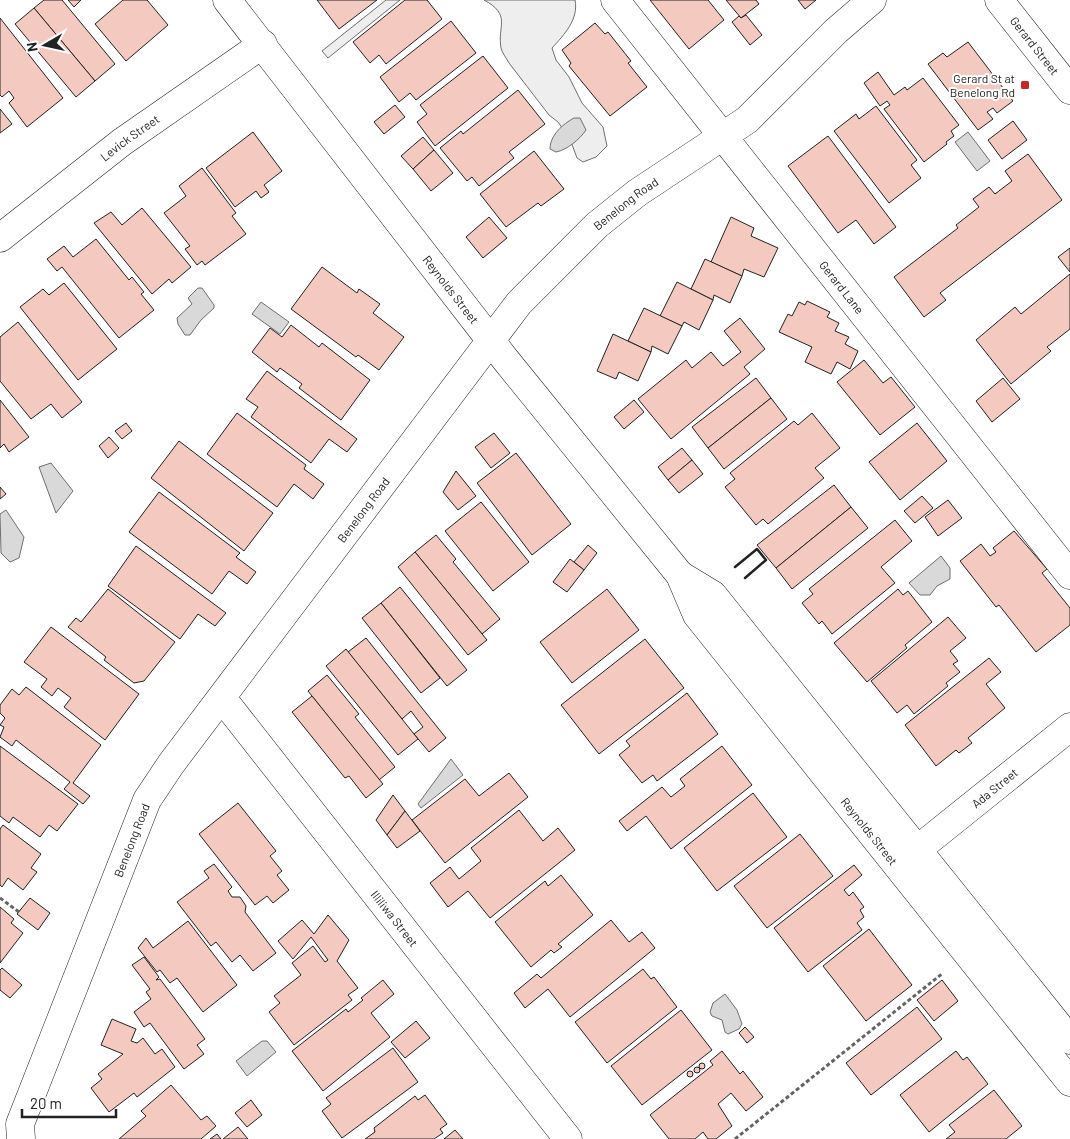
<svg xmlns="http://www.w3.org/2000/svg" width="1070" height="1139" font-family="Barlow,sans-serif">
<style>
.green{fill:#eee;stroke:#6f6f6f}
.water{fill:#d9d9d9;stroke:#6f6f6f}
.building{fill:#f3c9c0;stroke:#222}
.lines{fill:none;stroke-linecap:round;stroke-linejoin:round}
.minor-casing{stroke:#222;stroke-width:29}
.major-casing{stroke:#222;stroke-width:29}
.path{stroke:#646464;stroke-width:3;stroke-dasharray:4 2.5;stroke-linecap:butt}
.minor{stroke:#fff;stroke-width:28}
.major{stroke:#fff;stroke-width:28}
.wall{stroke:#222;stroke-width:2.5}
.poi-dot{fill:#c62828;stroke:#fff;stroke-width:2}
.labels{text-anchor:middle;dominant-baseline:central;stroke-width:4;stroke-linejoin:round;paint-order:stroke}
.street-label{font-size:12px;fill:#222;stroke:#fff}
.poi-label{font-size:12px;fill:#222;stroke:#fff;text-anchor:end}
</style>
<rect width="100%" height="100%" fill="#fff"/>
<!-- green -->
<g class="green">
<polygon points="386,0 400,0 328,58 322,51"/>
<path d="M484,0H575C579,19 564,35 552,48L556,60L569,77L582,103L603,127L607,146L596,157L583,162L577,158L570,139L558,122L549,115L509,63C507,59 502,53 501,48C497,26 512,15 484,0Z"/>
</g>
<!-- water -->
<g class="water">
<path d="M574,118H580L586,130C580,139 567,150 556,152L550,149C550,135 563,124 574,118Z"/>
<polygon points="968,132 990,161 977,171 955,142"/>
<polygon points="198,288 202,288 214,305 214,308 201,320 190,335 185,335 178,324 177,318 192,304 188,298"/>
<polygon points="261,302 289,322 280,334 252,314"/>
<polygon points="51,463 73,491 56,513 39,467"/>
<polygon points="6,510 24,537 19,558 10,562 1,553 0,514"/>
<polygon points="941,556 950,568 950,579 937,586 930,595 920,595 909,583"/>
<polygon points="451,759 463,775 421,808 418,804"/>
<polygon points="725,994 737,1010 742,1024 739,1029 728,1034 725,1032 722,1020 712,1016 710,1012 713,1003"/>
<polygon points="262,1041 267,1041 276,1052 247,1076 236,1061"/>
</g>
<!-- building -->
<g class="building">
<polygon points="44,0 62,0 115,64 95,81 34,8"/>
<polygon points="68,0 81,0 74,7"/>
<polygon points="123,0 147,0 168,25 126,61 95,24"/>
<polygon points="317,0 377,0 339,29"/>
<polygon points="405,0 427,0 442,19 386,64 379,55 370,63 353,42"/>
<polygon points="650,0 708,0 724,20 689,49"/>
<polygon points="726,0 756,0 759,4 741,18"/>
<polygon points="798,0 816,0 805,9"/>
<polygon points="34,8 95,81 76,97 15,24"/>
<polygon points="746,15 762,35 750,45 732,22 739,16 741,18"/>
<polygon points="0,18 63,98 27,127 9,103 14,98 9,91 2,97 0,95"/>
<polygon points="451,21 476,53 416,100 410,93 399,102 380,77"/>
<polygon points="595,23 605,34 608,32 631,61 628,63 647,87 610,116 569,66 571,63 562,50"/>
<polygon points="968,42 1013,101 997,113 993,108 987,112 993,119 978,130 928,64 943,53 947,57"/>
<polygon points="483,56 508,88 435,146 417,122 427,114 420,105"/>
<polygon points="878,72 894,95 905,87 907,90 923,78 959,125 951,131 954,136 946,142 947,144 924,162 884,109 890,105 887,101 880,106 864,83"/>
<polygon points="518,90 545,124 509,152 514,158 479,186 472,177 467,181 440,148 461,131 463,134"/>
<polygon points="395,105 405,117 384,134 374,122"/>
<polygon points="876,106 917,160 911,165 921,178 889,203 834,131 856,114 859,119"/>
<polygon points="0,109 12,124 0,133"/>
<polygon points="1013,121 1027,140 1002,159 988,140"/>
<polygon points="253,132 282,171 264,185 269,192 261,198 256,191 235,207 206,168"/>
<polygon points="828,136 896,227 874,244 856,220 838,233 788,166"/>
<polygon points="423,137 434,150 413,169 401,156"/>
<polygon points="434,150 453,173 431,191 413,169"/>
<polygon points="534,151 564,189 541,206 538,203 506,227 480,194"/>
<polygon points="1028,154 1062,200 940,293 946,300 924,317 894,277 958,228 956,225 979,207 973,199 989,187 995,194 1012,181 1005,171"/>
<polygon points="202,168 236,213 232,216 246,234 205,265 202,261 197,265 185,249 190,246 164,213 186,196 179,186"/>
<polygon points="142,208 191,267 172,283 169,279 152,294 94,223 111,212 122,225"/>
<polygon points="489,217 507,238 483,258 466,237"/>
<polygon points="731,217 754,228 751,236 778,248 764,277 744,269 742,276 711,262"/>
<polygon points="96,239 129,280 132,277 144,292 141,294 154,310 119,338 62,267 57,271 47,259 64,246 73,257"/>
<polygon points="1070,248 1070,272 1058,257"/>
<polygon points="705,259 742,276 730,303 714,295 713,300 691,289"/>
<polygon points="322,267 357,293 359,289 380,304 373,313 404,337 379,370 358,355 356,357 291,309"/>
<polygon points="1070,274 1070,329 1047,347 1051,351 1011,384 976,340 1015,307 1021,314"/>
<polygon points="677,282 713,300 699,330 684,322 682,326 660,316"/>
<polygon points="64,283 117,349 78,380 20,307 43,289 49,295"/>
<polygon points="807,301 830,312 827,317 839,323 835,331 849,337 845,344 858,351 850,369 837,362 831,374 805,362 812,347 779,332 788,314 792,316 799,302 805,305"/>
<polygon points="644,308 682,326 668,354 652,346 651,352 628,341"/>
<polygon points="740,318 765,349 744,367 750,374 671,439 638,399 686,360 692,368 711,352 723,366 741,352 724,331"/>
<polygon points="18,322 82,402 62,418 51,404 31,419 0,381 0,337"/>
<polygon points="291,325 319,347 322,343 370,380 341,420 299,388 302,384 280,368 277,372 252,352 270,328 282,337"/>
<polygon points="613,334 651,352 638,381 619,372 616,379 597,371"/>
<polygon points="864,360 883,383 891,377 915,407 880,435 837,382"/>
<polygon points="267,371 357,439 347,452 329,439 311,463 251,417 258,407 246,399"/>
<polygon points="756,378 771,398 708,448 692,427"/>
<polygon points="1003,378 1020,399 992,422 976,401"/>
<polygon points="771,398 787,419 724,469 708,448"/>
<polygon points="0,400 29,437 9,452 4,444 0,448"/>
<polygon points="634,400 644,412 624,429 614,417"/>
<polygon points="237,413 306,465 304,469 324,484 313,499 294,484 277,507 207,454"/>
<polygon points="812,413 840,448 815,468 824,478 768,524 763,519 756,525 725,487 735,479 730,473 794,421 798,425"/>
<polygon points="126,423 132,431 122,439 115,431"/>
<polygon points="917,423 947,461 900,500 869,462"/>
<polygon points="494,433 510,453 491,468 475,447"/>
<polygon points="109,437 119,448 108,458 99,446"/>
<polygon points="179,441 273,513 244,551 151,478"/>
<polygon points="682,448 692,460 668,480 658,467"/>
<polygon points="516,453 571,524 532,555 477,483"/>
<polygon points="692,460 703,474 679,493 668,480"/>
<polygon points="456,471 476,496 458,510 443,492"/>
<polygon points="834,485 851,507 776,568 757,545"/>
<polygon points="0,487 6,494 0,499"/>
<polygon points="159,492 240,553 236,557 256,572 247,584 229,571 212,594 129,532"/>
<polygon points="922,496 933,508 915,523 904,511"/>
<polygon points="948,500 962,518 938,536 925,517"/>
<polygon points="481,502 529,562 493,591 445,531"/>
<polygon points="851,507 868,528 792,589 776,568"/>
<polygon points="895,520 912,541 881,567 895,583 832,634 822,621 819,624 802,603 813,594 809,589"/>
<polygon points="1014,531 1047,569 1042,573 1070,608 1070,625 1036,652 999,605 996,607 960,561 981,544 990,556 996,552 993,548"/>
<polygon points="436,535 456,559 453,562 500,619 482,634 415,552"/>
<polygon points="588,545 597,553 584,570 574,562"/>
<polygon points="136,546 226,613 215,626 198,614 180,639 108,586"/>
<polygon points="415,552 487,640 468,655 398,567"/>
<polygon points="570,559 584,570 567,592 553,582"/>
<polygon points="400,587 467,670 447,686 381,603"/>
<polygon points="108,589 175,642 144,681 134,683 104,660 106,657 68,627 76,618 81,622"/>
<polygon points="607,589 639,630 572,683 540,642"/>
<polygon points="898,589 903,595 908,591 932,622 905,645 907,648 867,682 834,643"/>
<polygon points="381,603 440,678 421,693 362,618"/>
<polygon points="948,617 966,638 950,651 958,661 953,664 960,672 946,683 948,686 914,714 907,705 897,713 871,681"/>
<polygon points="51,627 139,694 105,740 64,707 71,698 58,688 52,696 41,687 47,679 24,662"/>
<polygon points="366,638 446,738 429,752 414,734 423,727 411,711 402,719 348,652"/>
<polygon points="645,639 684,688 599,754 561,705"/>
<polygon points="346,649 418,739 398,755 326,666"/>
<polygon points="989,658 1001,672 986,684 1005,708 968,738 972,743 959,753 956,750 936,766 905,725"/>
<polygon points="327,675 359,714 355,717 395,767 379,780 308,691"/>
<polygon points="26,687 101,745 73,783 90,796 83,804 64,789 70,782 16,740 12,746 0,737 4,727 0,725 5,718 0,713 0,705 12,689 19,695"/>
<polygon points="687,693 718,734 657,781 653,775 642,783 619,755 630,746 626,741"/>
<polygon points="312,696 383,784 366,798 349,776 345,778 292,712"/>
<polygon points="0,746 78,804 57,831 49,825 40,837 13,817 9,823 0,816"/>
<polygon points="722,746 752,785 671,849 646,816 627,831 619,821 662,787 671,797 685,786 680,779"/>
<polygon points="509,773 528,797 445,863 412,820 465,779 479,796"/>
<polygon points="753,793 787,837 717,891 684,848"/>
<polygon points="393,795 405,811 387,835 376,820"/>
<polygon points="238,803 276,851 270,856 282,871 277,875 289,890 273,903 267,896 255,905 199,834"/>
<polygon points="519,810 543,841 558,828 575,850 490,918 468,891 448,907 430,883 450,867 459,879 481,861 471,848"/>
<polygon points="405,811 420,831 397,848 387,835"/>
<polygon points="3,825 41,854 31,868 37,872 23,890 8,878 2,887 0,885 0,829"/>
<polygon points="800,834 833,876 767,928 734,886"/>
<polygon points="214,864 232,887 228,891 232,897 240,897 246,906 245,912 276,953 253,971 240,955 232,962 216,942 211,946 177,902 209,878 204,871"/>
<polygon points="854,865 862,875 844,890 849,896 853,892 864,907 860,910 864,917 857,923 862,930 808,972 774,928"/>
<polygon points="561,875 593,915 558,944 562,947 554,953 551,950 531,967 495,922 545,881 548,886"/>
<polygon points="30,898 50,913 38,930 17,914"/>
<polygon points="0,907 14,919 11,923 23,933 0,963"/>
<polygon points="328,915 349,940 337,961 358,988 348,995 352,1000 294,1045 269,1012 280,1003 274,996 301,975 292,963 313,946 325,962 328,960 311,937 293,959 278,941 302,920 314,934"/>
<polygon points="611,920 629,942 642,932 655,948 570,1017 548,989 525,1008 514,993 537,974 541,978"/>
<polygon points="188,921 237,985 203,1012 177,978 170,983 160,970 157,972 138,948 146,938 153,948"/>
<polygon points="869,929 912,985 866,1021 823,966"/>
<polygon points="144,957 159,977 156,980 160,979 205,1039 197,1045 204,1054 184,1069 150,1023 144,1027 134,1012 151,999 146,992 150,989 132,965"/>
<polygon points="2,968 22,985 10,998 0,990 0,970"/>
<polygon points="643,969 651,979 654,977 677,1007 607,1063 575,1022"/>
<polygon points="383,980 394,994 371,1013 390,1037 323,1091 292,1051 346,1009 348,1012 363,1000 361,998"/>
<polygon points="942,980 958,1001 934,1021 917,1000"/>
<polygon points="917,1007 942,1039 871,1095 846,1063"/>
<polygon points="681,1010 712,1050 642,1105 611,1066"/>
<polygon points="112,1019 136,1029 131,1041 137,1043 143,1038 155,1054 162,1049 175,1067 137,1097 134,1093 109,1112 91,1088 102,1079 98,1074 123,1054 101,1045"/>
<polygon points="416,1021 430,1038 405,1058 391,1042"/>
<polygon points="745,1027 754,1037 747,1043 739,1033"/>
<polygon points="393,1048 418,1082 342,1138 322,1111 331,1104 326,1098"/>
<polygon points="722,1051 740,1074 743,1071 763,1097 746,1111 731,1093 718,1104 732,1126 716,1139 708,1139 703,1132 695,1139 669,1139 650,1115 713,1065 710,1061"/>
<polygon points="956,1051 963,1060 967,1057 988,1084 929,1132 900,1095"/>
<circle cx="702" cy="1066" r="3"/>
<circle cx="697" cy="1070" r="3"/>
<circle cx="690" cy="1074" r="3"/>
<polygon points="171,1085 201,1120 207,1116 216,1126 201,1139 119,1139 146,1116 141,1111"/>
<polygon points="994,1090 1022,1126 1006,1139 946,1139 955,1132 949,1125"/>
<polygon points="425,1095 447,1124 440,1129 443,1133 434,1139 365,1139 375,1132 374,1128 415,1096 418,1100"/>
<polygon points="251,1100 262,1115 247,1127 235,1113"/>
<polygon points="238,1127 248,1139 223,1139"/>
<polygon points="455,1130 463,1139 444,1139"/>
<polygon points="217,1134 221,1139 210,1139"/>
</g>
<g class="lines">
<!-- minor casing -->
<g class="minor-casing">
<g id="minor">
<path id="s1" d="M227,0L505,359L680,575L697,615L1070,1082"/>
<path id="s2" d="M615,0L1070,575"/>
<path id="s3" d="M0,238L122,142L263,44"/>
<polyline points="680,575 713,595 1070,1040"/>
<path id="s4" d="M222,698L568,1139"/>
<path id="s5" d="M918,849L1070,727"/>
<path id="s6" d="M21,1139L20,1124L147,800L171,764L519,303L597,225L637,193L747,120L836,31L872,0"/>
</g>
</g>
<!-- major casing -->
<g class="major-casing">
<g id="major">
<path id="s7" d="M999,0L1070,90"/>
</g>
</g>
<!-- path -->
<g class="path">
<polyline points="0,898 19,912"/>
<polyline points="735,1139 943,973"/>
</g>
<!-- minor -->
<use href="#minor" class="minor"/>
<!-- major -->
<use href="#major" class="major"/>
<!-- wall -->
<polyline class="wall" points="735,567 757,549 766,560 745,578"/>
</g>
<!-- markers -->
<rect class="poi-dot" x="1020" y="80" width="10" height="10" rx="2.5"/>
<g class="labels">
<!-- street labels -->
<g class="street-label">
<text stroke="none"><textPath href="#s7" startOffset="58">Gerard Street</textPath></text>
<text stroke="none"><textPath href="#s3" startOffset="164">Levick Street</textPath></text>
<text stroke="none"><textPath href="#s6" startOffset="1130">Benelong Road</textPath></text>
<text stroke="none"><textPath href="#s2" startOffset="366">Gerard Lane</textPath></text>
<text stroke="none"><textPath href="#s1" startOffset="366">Reynolds Street</textPath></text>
<text stroke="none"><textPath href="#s6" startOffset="725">Benelong Road</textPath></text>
<text stroke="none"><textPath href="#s5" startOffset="98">Ada Street</textPath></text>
<text stroke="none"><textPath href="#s1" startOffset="1052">Reynolds Street</textPath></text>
<text stroke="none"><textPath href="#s6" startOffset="320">Benelong Road</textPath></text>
<text stroke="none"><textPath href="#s4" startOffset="280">Illiliwa Street</textPath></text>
</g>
<!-- poi labels -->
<g class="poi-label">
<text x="1015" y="78">Gerard St at<tspan x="1015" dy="14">Benelong Rd</tspan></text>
</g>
</g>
<!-- north arrow -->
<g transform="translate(45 45) rotate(261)" stroke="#ffffff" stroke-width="4" paint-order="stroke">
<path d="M0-4L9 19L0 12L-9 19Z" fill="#222222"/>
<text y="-8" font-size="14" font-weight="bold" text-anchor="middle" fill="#222222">N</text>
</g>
<!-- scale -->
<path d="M22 1109v8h94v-8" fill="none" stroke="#222222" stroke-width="2.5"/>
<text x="30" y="1109" font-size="15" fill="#222222" stroke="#ffffff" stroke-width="4" paint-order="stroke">20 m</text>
</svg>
